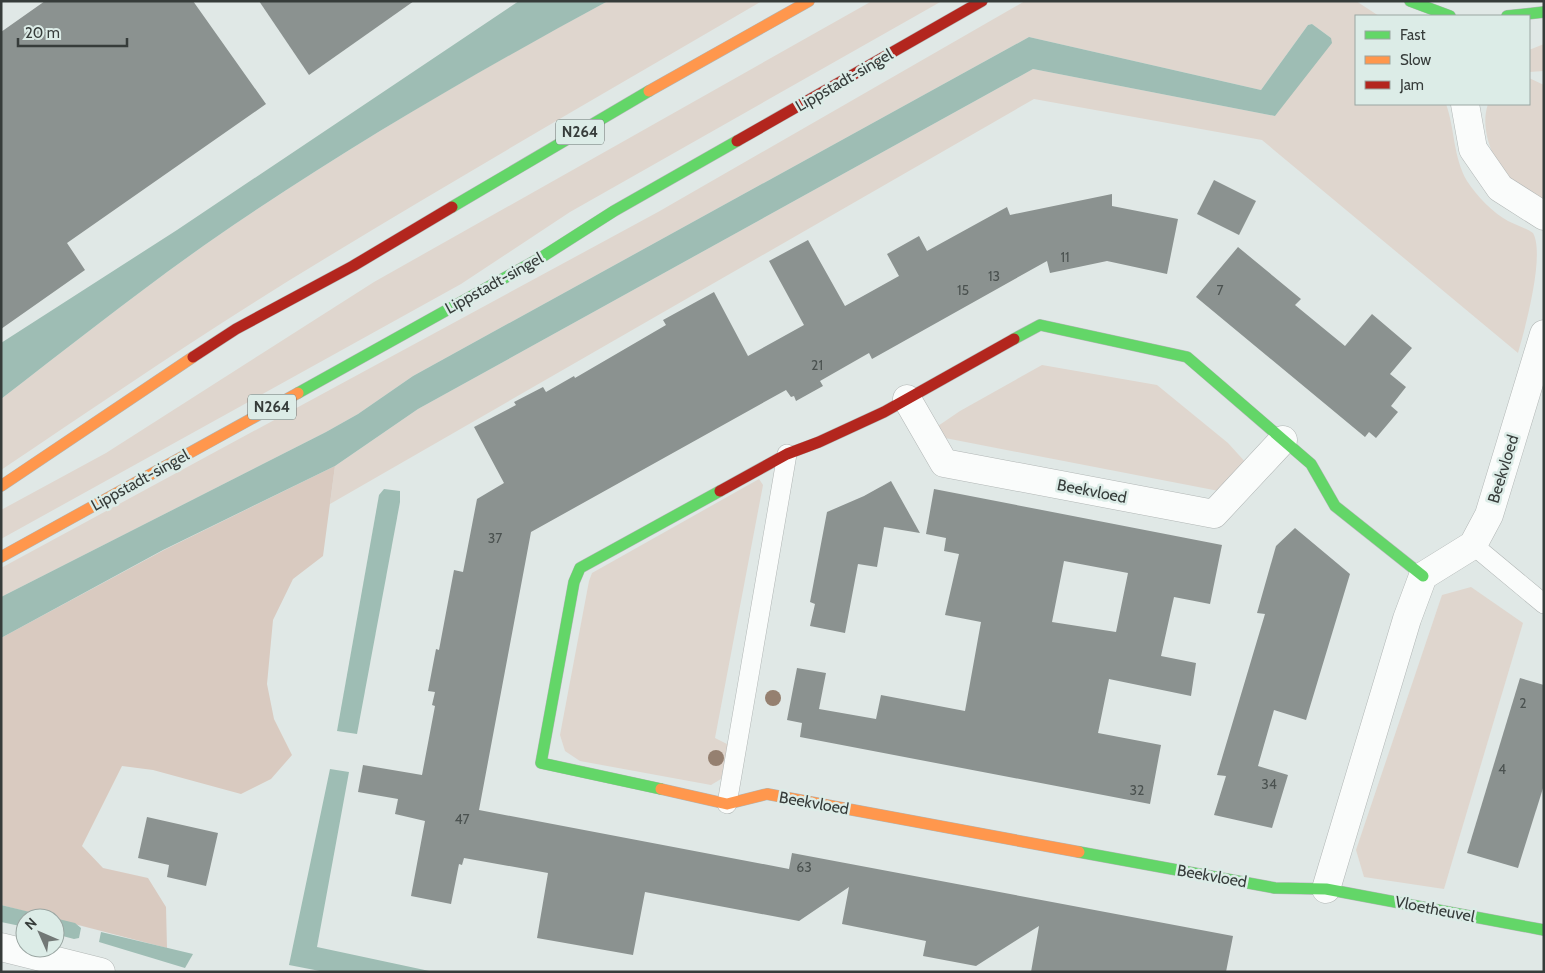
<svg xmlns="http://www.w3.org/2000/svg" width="1545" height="973" font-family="Cabin,sans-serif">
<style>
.green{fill:#dfd6ce}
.forest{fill:#d9cac0}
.water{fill:#9ebdb4}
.building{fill:#8b9290;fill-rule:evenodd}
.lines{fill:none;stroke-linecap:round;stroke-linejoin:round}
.lane-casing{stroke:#b1b6b5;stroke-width:20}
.street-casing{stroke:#b1b6b5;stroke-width:29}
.fast-casing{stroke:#b1b6b5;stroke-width:12}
.slow-casing{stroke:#b1b6b5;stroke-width:12}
.jam-casing{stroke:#b1b6b5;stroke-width:12}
.lane{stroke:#fafcfb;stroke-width:19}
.street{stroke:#fafcfb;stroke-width:28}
.fast{stroke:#63d668;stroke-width:11}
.slow{stroke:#ff974d;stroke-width:11}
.jam{stroke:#b3261e;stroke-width:11}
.tree{fill:#958070}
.labels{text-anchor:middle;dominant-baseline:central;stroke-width:5;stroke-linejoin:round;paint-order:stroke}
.number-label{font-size:14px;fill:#4b5250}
.shield{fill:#dcece7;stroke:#68716e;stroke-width:1}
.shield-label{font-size:15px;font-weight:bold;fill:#363c3a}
.street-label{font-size:16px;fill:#363c3a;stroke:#dcece7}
</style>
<rect width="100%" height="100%" fill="#e0e8e6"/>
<!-- green -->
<g class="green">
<path d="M608,1H762C615,87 467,172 321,261C212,327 107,399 1,470V399C83,336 164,271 250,214C365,137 486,66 608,1Z"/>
<polygon points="872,1 942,1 570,212 461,284 1,539 1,510 106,453 374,282"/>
<path d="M1025,1H1356L1379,16H1356V104H1446C1455,129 1453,157 1467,181C1477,196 1493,213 1508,221C1516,225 1526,228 1533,233C1545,254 1526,325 1518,353L1262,140L1034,99L330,504L335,466L418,409L1033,69L1275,116L1331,38L1312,24L1308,25L1261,90L1029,37L413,376L358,414L326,432L1,597V568L658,212Z"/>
<polygon points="1544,44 1544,71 1529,72 1529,50"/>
<path d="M1529,78L1544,85V200C1534,195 1522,190 1513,182C1494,165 1479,130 1488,104H1529Z"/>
<polygon points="1042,365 1157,385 1228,443 1248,465 1224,492 945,438 935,428 960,411"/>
<polygon points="759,479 763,485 715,738 729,745 721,779 711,785 580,761 565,751 560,735 589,581 592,573"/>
<polygon points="1471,587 1523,623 1444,889 1364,877 1356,850 1442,595"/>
</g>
<!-- forest -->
<polygon class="forest" points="335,466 323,556 293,579 273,620 267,684 274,719 292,755 271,779 241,794 153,770 122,766 82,846 103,868 148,878 166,907 167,948 1,905 1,638 164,550"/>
<!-- water -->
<g class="water">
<path d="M519,1H608C486,67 365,137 250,214C164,271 83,336 1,399V343L177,230Z"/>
<polygon points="1312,24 1331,38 1332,43 1275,116 1033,69 418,409 335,466 163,550 1,638 1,597 326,432 358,414 413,376 1029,37 1261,90 1308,25"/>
<polygon points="384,489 400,491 400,502 357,734 337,731 379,495"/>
<polygon points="330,769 349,772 317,947 434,972 325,972 289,965"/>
<polygon points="1,905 75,923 81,928 79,938 74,939 55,934 55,918 25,918 25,927 1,922"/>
<polygon points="101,932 193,954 185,968 99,942"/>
</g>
<!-- building -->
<g class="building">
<polygon points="45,1 193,1 266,104 67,243 85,270 1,329 1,32"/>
<polygon points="259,1 414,1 309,75"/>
<polygon points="1214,180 1256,201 1239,235 1197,214"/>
<polygon points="1112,194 1112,206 1178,219 1167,274 1107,261 1050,273 1047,261 872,359 869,353 820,381 823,386 796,401 794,396 791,397 786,390 531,532 479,810 789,869 792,853 1233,936 1226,972 1031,972 1039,926 976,966 923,956 926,941 842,924 849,887 799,921 645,892 633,955 537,938 548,873 464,858 462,865 459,864 451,904 411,896 425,821 395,814 398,799 358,792 363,765 422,775 435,706 432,705 435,692 428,691 436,649 439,650 454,570 463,572 477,499 504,483 474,427 516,405 514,402 543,387 546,392 574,376 575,378 666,325 663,320 714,292 748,356 804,325 769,261 808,240 845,306 899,276 887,254 919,236 927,251 1007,207 1010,215"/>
<polygon points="1238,247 1301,299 1295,305 1345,346 1372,314 1412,348 1390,374 1406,387 1391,406 1398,412 1376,438 1369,432 1365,437 1196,297"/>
<polygon points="891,481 920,533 884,527 877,567 858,564 845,633 810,626 815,604 810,602 827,512 864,496"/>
<path d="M934,489L1222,545L1210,604L1174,597L1161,656L1196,663L1191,696L1109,679L1098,733L1161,745L1150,804L800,737L802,723L787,720L797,668L826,673L819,709L876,719L881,695L965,711L981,622L945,615L959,554L944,551L946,538L926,534ZM1064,561L1128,573L1116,632L1052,622Z"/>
<polygon points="1295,528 1350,574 1306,720 1274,710 1258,766 1288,775 1272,828 1214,815 1226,776 1217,775 1265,614 1257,613 1276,546"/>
<polygon points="1520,678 1544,685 1544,785 1518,868 1467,853"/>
<polygon points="147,817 218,833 206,886 167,877 169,865 138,858"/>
</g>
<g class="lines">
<!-- lane casing -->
<g class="lane-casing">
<g id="lane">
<polyline points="1473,545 1544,604"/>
<polyline points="727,804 787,454"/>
</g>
</g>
<!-- street casing -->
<g class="street-casing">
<g id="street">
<polyline points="1465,104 1473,149 1500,188 1544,216"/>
<polyline points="907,399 944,463 1214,514 1283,440"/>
<polyline points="1326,889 1407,619 1423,576 1473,545 1489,515 1544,334"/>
<polyline points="1,947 101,972"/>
</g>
</g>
<!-- fast casing -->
<g class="fast-casing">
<g id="fast">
<polyline points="1410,1 1450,16"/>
<polyline points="1507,16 1544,12"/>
<polyline points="452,207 649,91"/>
<polyline points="1014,339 1040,325 1187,357 1311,464 1335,506 1423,576"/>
<polyline points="298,393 542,257 614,211 737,141"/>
<polyline points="661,789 541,763 574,582 580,568 720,491"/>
<polyline points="1079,852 1275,888 1326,889 1544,930"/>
</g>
</g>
<!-- slow casing -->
<g class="slow-casing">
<g id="slow">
<polyline points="649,91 809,1"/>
<polyline points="1,486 193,357"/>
<polyline points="1,557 298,393"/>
<polyline points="661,789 727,804 767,794 1079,852"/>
</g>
</g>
<!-- jam casing -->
<g class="jam-casing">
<g id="jam">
<polyline points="737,141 982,1"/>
<polyline points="193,357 236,329 353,266 452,207"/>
<polyline points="720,491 787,454 819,442 884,412 1014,339"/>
</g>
</g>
<!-- lane -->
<use href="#lane" class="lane"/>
<!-- street -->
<use href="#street" class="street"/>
<!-- fast -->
<use href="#fast" class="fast"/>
<!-- slow -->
<use href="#slow" class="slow"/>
<!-- jam -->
<use href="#jam" class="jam"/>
</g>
<!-- trees -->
<g class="tree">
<circle cx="773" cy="698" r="8"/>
<circle cx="716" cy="758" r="8"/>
</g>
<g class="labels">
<!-- number labels -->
<g class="number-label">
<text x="1065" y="257">11</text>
<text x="994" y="276">13</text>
<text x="963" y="290">15</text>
<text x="1220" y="290">7</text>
<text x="817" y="365">21</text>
<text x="495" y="538">37</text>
<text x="1523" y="703">2</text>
<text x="1502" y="769">4</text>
<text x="1269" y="784">34</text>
<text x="1137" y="790">32</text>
<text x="462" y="819">47</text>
<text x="804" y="867">63</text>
</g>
<!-- shield labels -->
<g class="shield">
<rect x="556" y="119.5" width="48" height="25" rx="4"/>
<rect x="248" y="394.5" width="48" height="25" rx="4"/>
</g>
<g class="shield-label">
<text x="580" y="132">N264</text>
<text x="272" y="407">N264</text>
</g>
<!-- street labels -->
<g class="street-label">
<text transform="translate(844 80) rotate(-30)">Lippstadt-singel</text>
<text transform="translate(494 283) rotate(-29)">Lippstadt-singel</text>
<text transform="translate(1503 469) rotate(-73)">Beekvloed</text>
<text transform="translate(140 480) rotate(-29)">Lippstadt-singel</text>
<text transform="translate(1092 491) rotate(11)">Beekvloed</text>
<text transform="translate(814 803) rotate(10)">Beekvloed</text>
<text transform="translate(1212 876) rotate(10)">Beekvloed</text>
<text transform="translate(1435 909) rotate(11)">Vloetheuvel</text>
</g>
</g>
<!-- border -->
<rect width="1545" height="973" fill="none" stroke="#363c3a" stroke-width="5"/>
<!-- legend -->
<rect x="1355" y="15" width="175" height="90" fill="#dcece7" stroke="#9aa6a2"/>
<rect x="1365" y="31" width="25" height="8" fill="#63d668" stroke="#9aa6a2"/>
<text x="1400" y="40" font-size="15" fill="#363c3a">Fast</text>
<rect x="1365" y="56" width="25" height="8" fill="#ff974d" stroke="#9aa6a2"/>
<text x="1400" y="65" font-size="15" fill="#363c3a">Slow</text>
<rect x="1365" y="81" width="25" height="8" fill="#b3261e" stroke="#9aa6a2"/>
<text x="1400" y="90" font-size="15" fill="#363c3a">Jam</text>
<!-- north arrow -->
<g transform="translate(40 933) rotate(315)"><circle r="24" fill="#dcece7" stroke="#9aa6a2"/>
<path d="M0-4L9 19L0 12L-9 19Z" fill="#727876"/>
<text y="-8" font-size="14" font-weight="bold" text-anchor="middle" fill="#363c3a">N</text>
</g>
<!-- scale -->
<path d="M18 38v8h109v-8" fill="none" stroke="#363c3a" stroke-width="2.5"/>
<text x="25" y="38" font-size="15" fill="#363c3a" stroke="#dcece7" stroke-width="4" paint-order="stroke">20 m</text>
</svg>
